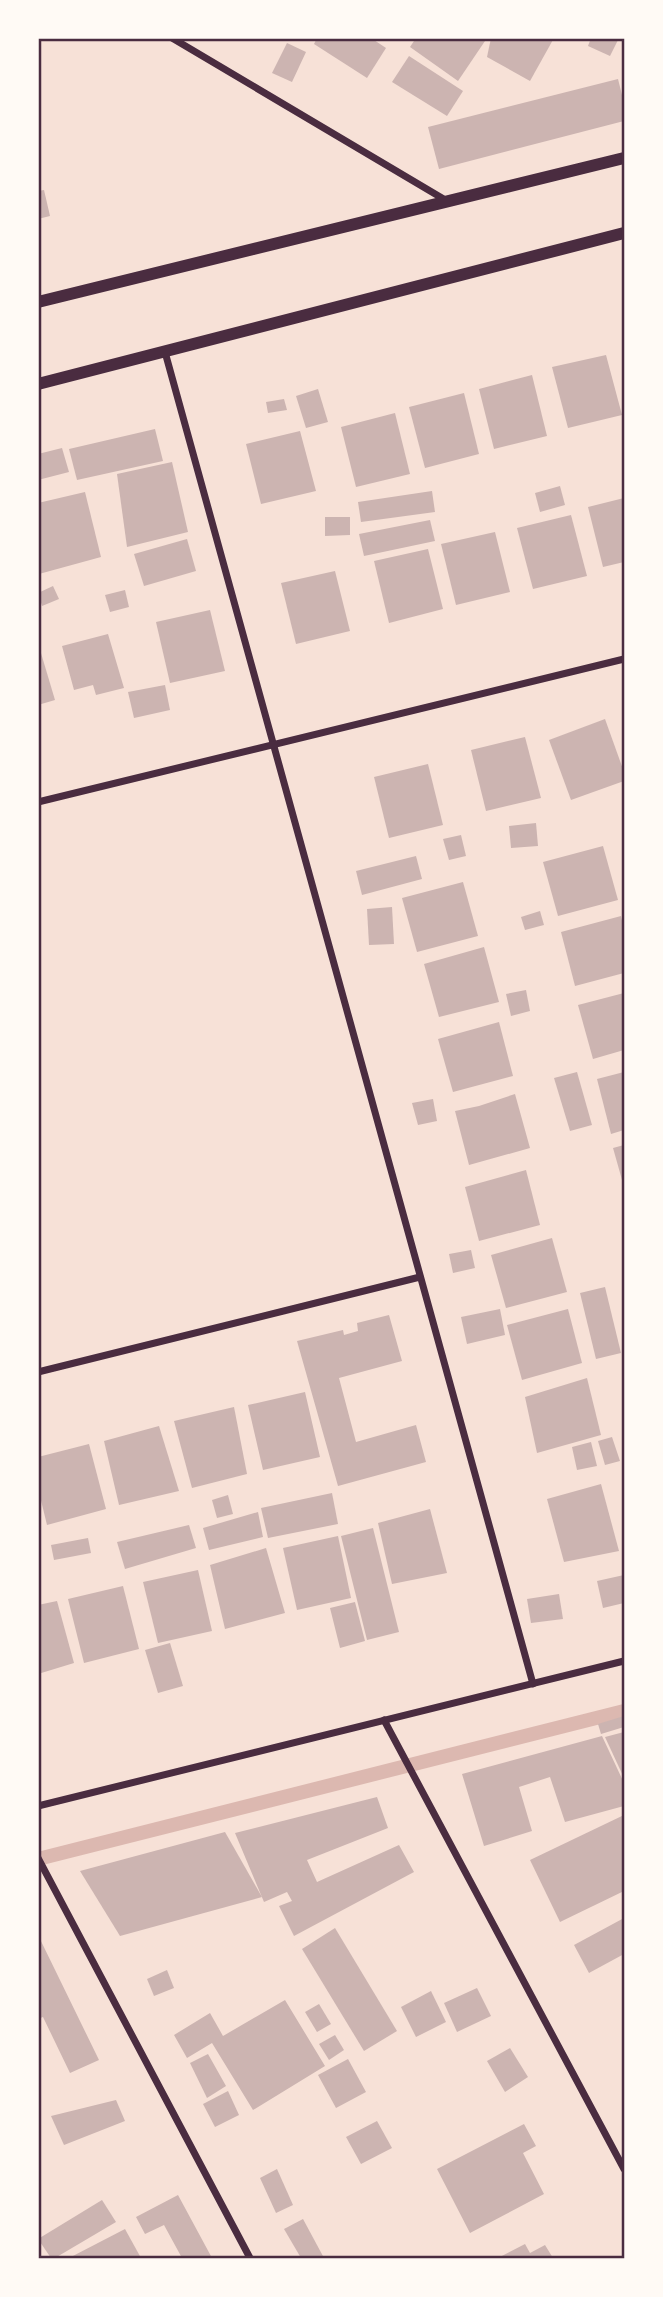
<svg xmlns="http://www.w3.org/2000/svg" width="663" height="2297" font-family="Raleway,sans-serif">
<style>
.lines{fill:none;stroke-linecap:round;stroke-linejoin:round}
.stream{stroke:#dcb8b0;stroke-width:14}
.building{fill:#ccb4b1}
.minor{stroke:#4a2c40;stroke-width:7}
.tertiary{stroke:#4a2c40;stroke-width:12}
.neatline{fill:none;stroke:#4a2c40;stroke-width:2.5}
</style>
<rect width="100%" height="100%" fill="#f7e1d7"/>
<g class="lines">
<!-- stream -->
<polyline class="stream" points="38,1859 624,1711"/>
</g>
<!-- building -->
<g class="building">
<polygon points="317,38 371,38 386,48 367,78 314,44"/>
<polygon points="416,38 481,38 485,41 458,81 410,47"/>
<polygon points="491,38 554,38 530,81 487,57"/>
<polygon points="591,38 615,38 618,40 610,56 588,46"/>
<polygon points="287,43 306,52 292,82 272,73"/>
<polygon points="409,56 463,91 447,116 392,82"/>
<polygon points="618,79 624,103 624,121 439,169 428,127"/>
<polygon points="44,190 50,216 38,219 38,191"/>
<polygon points="606,355 622,415 568,428 552,367"/>
<polygon points="532,375 547,436 494,449 479,389"/>
<polygon points="318,389 328,422 306,428 296,396"/>
<polygon points="464,393 479,454 425,468 409,407"/>
<polygon points="284,399 287,410 268,413 266,402"/>
<polygon points="395,413 410,474 356,487 341,427"/>
<polygon points="155,429 163,461 77,480 69,449"/>
<polygon points="300,431 316,491 261,504 246,444"/>
<polygon points="62,448 69,472 38,480 38,454"/>
<polygon points="172,462 188,532 127,547 117,474"/>
<polygon points="560,486 565,505 540,512 535,493"/>
<polygon points="432,491 435,512 361,522 358,502"/>
<polygon points="85,492 101,557 39,574 38,503"/>
<polygon points="624,498 624,562 603,567 588,507"/>
<polygon points="571,515 587,576 533,589 517,528"/>
<polygon points="325,517 350,517 350,535 325,536"/>
<polygon points="430,520 435,541 364,556 359,534"/>
<polygon points="495,532 510,592 456,605 441,544"/>
<polygon points="187,539 196,571 144,586 134,554"/>
<polygon points="428,549 443,609 389,623 374,561"/>
<polygon points="335,571 350,631 296,644 281,583"/>
<polygon points="53,586 59,599 42,606 38,593"/>
<polygon points="125,590 129,607 110,612 105,595"/>
<polygon points="210,610 225,671 170,683 156,622"/>
<polygon points="108,634 124,688 96,695 93,685 74,690 62,646"/>
<polygon points="38,643 55,700 38,705"/>
<polygon points="165,685 170,710 134,718 128,692"/>
<polygon points="605,719 624,772 624,781 571,800 549,740"/>
<polygon points="525,737 541,798 486,811 471,750"/>
<polygon points="428,764 443,825 389,838 374,777"/>
<polygon points="536,823 538,846 511,848 509,826"/>
<polygon points="461,835 466,856 449,860 443,839"/>
<polygon points="603,846 618,900 558,916 543,862"/>
<polygon points="416,856 422,879 362,895 356,871"/>
<polygon points="463,882 478,936 417,952 402,898"/>
<polygon points="392,907 394,944 369,945 367,909"/>
<polygon points="540,911 544,925 525,930 521,917"/>
<polygon points="621,916 624,930 624,973 575,986 561,932"/>
<polygon points="484,947 499,1002 439,1017 424,964"/>
<polygon points="526,990 530,1011 511,1016 506,994"/>
<polygon points="624,993 624,1050 593,1059 578,1005"/>
<polygon points="499,1022 513,1076 453,1092 438,1039"/>
<polygon points="577,1072 592,1125 570,1131 554,1078"/>
<polygon points="624,1072 624,1130 611,1134 597,1079"/>
<polygon points="515,1094 530,1148 469,1165 455,1111 479,1106"/>
<polygon points="433,1099 437,1121 418,1125 412,1103"/>
<polygon points="624,1145 624,1187 613,1148"/>
<polygon points="526,1170 540,1225 479,1241 465,1187"/>
<polygon points="552,1238 567,1292 506,1308 491,1255"/>
<polygon points="471,1250 475,1268 453,1273 449,1254"/>
<polygon points="605,1287 621,1353 596,1359 580,1293"/>
<polygon points="500,1309 505,1335 467,1344 461,1317"/>
<polygon points="568,1309 582,1363 522,1380 507,1325"/>
<polygon points="389,1315 402,1361 339,1378 356,1442 416,1425 426,1462 338,1486 297,1341 343,1330 344,1335 358,1331 357,1323"/>
<polygon points="587,1378 601,1435 537,1453 525,1397"/>
<polygon points="305,1392 320,1457 263,1470 248,1405"/>
<polygon points="234,1407 247,1474 192,1488 174,1421"/>
<polygon points="159,1426 179,1491 119,1505 104,1441"/>
<polygon points="612,1437 620,1461 605,1465 598,1441"/>
<polygon points="591,1442 597,1466 577,1470 572,1447"/>
<polygon points="89,1444 106,1509 47,1525 38,1488 38,1457"/>
<polygon points="601,1484 619,1551 564,1562 547,1499"/>
<polygon points="332,1493 338,1524 268,1538 261,1508"/>
<polygon points="228,1495 233,1514 217,1518 212,1500"/>
<polygon points="430,1509 447,1573 392,1584 378,1523"/>
<polygon points="258,1512 263,1537 209,1550 203,1528"/>
<polygon points="189,1525 196,1548 125,1569 117,1542"/>
<polygon points="373,1528 399,1632 367,1640 341,1536"/>
<polygon points="338,1536 351,1598 297,1610 283,1548"/>
<polygon points="88,1538 91,1553 54,1560 51,1545"/>
<polygon points="266,1548 285,1613 225,1629 210,1565"/>
<polygon points="198,1570 212,1631 158,1643 143,1582"/>
<polygon points="624,1575 624,1603 603,1608 597,1581"/>
<polygon points="123,1586 139,1649 84,1663 68,1599"/>
<polygon points="559,1594 563,1619 531,1623 527,1599"/>
<polygon points="57,1601 74,1663 38,1674 38,1605"/>
<polygon points="355,1602 365,1641 340,1648 330,1608"/>
<polygon points="170,1643 183,1686 158,1693 145,1650"/>
<polygon points="624,1716 624,1727 601,1734 598,1724"/>
<polygon points="624,1732 624,1778 605,1737"/>
<polygon points="602,1736 624,1783 624,1806 565,1822 550,1777 519,1787 532,1831 484,1846 462,1774"/>
<polygon points="377,1797 388,1828 307,1860 317,1882 399,1845 414,1872 294,1936 279,1906 292,1901 287,1892 264,1902 235,1833"/>
<polygon points="624,1815 624,1891 560,1922 530,1860"/>
<polygon points="225,1832 262,1897 120,1936 80,1871"/>
<polygon points="624,1918 624,1954 589,1973 574,1945"/>
<polygon points="335,1928 397,2031 364,2051 302,1949"/>
<polygon points="38,1935 99,2060 70,2073 43,2017 38,2019"/>
<polygon points="167,1970 174,1988 154,1996 147,1979"/>
<polygon points="477,1988 491,2016 457,2032 444,2003"/>
<polygon points="431,1991 446,2022 416,2037 401,2007"/>
<polygon points="285,2000 325,2066 253,2110 212,2043 187,2058 174,2035 210,2013 223,2036"/>
<polygon points="319,2004 331,2024 317,2032 305,2012"/>
<polygon points="335,2035 344,2050 329,2060 319,2044"/>
<polygon points="510,2048 528,2077 505,2092 487,2061"/>
<polygon points="208,2054 226,2086 207,2098 190,2063"/>
<polygon points="348,2059 366,2092 336,2108 318,2075"/>
<polygon points="228,2091 239,2115 215,2127 203,2104"/>
<polygon points="116,2100 125,2121 64,2145 51,2116"/>
<polygon points="377,2121 392,2148 361,2164 346,2137"/>
<polygon points="524,2124 536,2146 523,2153 544,2194 470,2233 437,2169"/>
<polygon points="277,2169 293,2205 276,2213 260,2178"/>
<polygon points="178,2195 212,2258 182,2258 164,2225 145,2234 136,2217"/>
<polygon points="102,2200 116,2222 55,2258 51,2258 38,2239"/>
<polygon points="303,2219 324,2258 301,2258 284,2229"/>
<polygon points="125,2229 141,2258 69,2258"/>
<polygon points="525,2244 530,2253 545,2245 553,2258 498,2258"/>
</g>
<g class="lines">
<!-- minor -->
<g class="minor">
<polyline points="172,38 447,201"/>
<polyline points="165,352 533,1684"/>
<polyline points="38,802 624,659"/>
<polyline points="38,1372 420,1277"/>
<polyline points="384,1720 624,2169"/>
<polyline points="38,1806 624,1661"/>
<polyline points="38,1858 250,2258"/>
</g>
<!-- tertiary -->
<g class="tertiary">
<polyline points="38,302 624,158"/>
<polyline points="38,384 624,233"/>
</g>
</g>
<!-- border -->
<rect width="663" height="2297" fill="none" stroke="#fffaf5" stroke-width="80"/>
<rect x="40" y="40" width="583" height="2217" class="neatline"/>
</svg>
